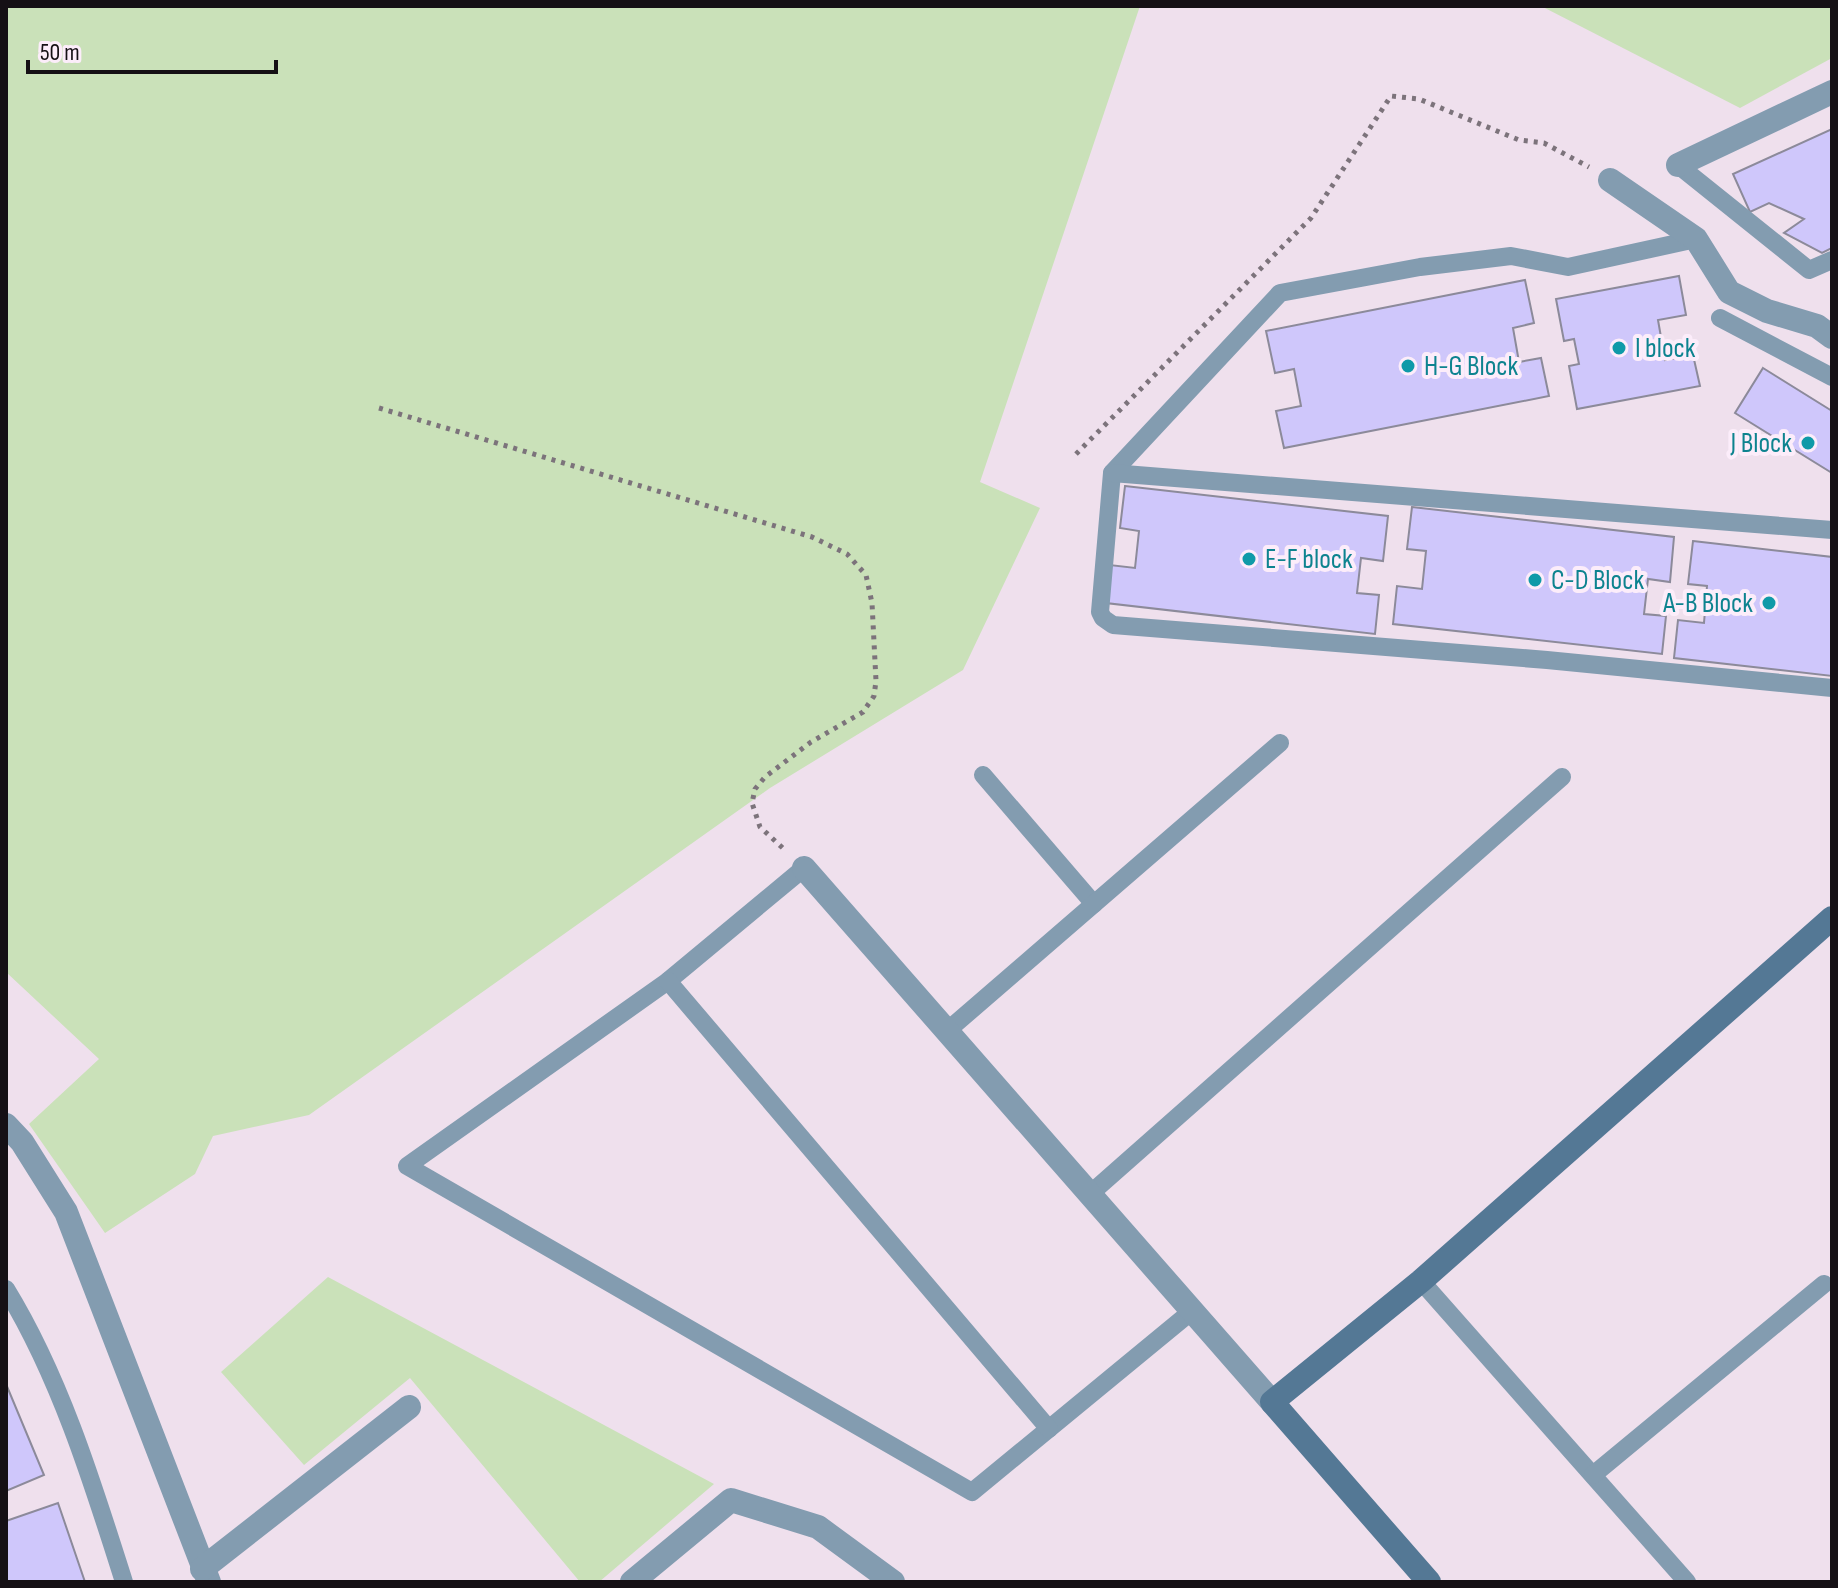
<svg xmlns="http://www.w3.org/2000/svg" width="1838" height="1588" font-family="'Sofia Sans Condensed',sans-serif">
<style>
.green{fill:#cae1b9}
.building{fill:#cfc7fb;stroke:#8c8a9a;stroke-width:2}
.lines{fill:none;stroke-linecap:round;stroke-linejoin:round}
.path{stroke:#7c737b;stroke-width:5;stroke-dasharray:4 6;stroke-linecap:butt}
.lane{stroke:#839cb0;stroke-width:18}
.street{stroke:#839cb0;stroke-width:24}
.secondary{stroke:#547895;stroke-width:24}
.culture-dot{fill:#0f9aa8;stroke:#fcedfa;stroke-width:3}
.labels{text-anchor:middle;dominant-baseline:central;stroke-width:8;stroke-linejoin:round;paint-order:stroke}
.culture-label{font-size:28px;fill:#0d838f;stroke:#fcedfa;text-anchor:start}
</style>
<rect width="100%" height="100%" fill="#efe0ed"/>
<!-- green -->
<g class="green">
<polygon points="6,6 1140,6 980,482 1040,508 963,670 770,788 309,1115 213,1136 195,1174 105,1233 29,1124 99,1059 6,972"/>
<polygon points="1541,6 1832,6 1832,58 1740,108"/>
<polygon points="328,1277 714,1484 599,1582 580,1582 410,1378 304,1465 221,1372"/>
</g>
<!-- building -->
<g class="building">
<polygon points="1832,129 1832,248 1822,253 1784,233 1804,219 1769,203 1750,212 1733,174"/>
<polygon points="1679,276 1686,315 1658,320 1665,360 1693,355 1700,386 1577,409 1569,366 1579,364 1574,339 1564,341 1556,299"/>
<polygon points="1525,280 1534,323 1513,328 1519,362 1541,358 1549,396 1284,448 1276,411 1301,406 1294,369 1275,373 1266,331"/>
<polygon points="1763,368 1832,411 1832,473 1735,413"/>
<polygon points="1125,486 1388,516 1383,561 1361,558 1357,593 1379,595 1375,634 1106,603 1110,565 1135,568 1139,531 1120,528"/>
<polygon points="1412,507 1674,537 1670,582 1648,579 1644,614 1666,616 1662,654 1393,624 1397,586 1422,589 1426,551 1407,549"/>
<polygon points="1693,541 1832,557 1832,676 1674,658 1678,620 1704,623 1707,586 1688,584"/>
<polygon points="6,1384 44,1475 6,1491"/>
<polygon points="58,1503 85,1582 6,1582 6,1521"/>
</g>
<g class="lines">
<!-- path -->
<g class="path">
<polyline points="379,408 812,537 847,554 866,575 872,603 876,681 874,696 863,712 811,742 765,777 755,789 752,803 760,827 786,851"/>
<polyline points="1076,454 1311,218 1391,96 1419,99 1519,140 1544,143 1589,167"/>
</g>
<!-- lane -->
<g class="lane">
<polyline points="1678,165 1809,270 1832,260"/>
<polyline points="1696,239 1568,267 1511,256 1420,267 1280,293 1112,473 1100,612 1103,618 1113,625 1547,660 1832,688"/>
<polyline points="1720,318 1832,377"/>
<polyline points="1112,473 1832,530"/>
<polyline points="983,775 1094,904"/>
<polyline points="804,868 668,981 407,1166 972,1492 1192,1311"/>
<polyline points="668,981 1049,1429"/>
<polyline points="947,1031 1280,743"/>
<polyline points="1090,1194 1562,777"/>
<polyline points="1421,1281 1687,1582"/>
<path d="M6,1289C60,1377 93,1484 124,1582"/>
<polyline points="1593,1475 1824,1284"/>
</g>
<!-- street -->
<g class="street">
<polyline points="1678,165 1832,92"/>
<polyline points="1610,180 1696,239 1729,292 1767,311 1817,326 1832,337"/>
<polyline points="804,868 1272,1402"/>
<polyline points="6,1125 22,1142 66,1212 209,1582"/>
<polyline points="202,1569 409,1407"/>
<polyline points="632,1582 731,1500 818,1527 893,1582"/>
</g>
<!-- secondary -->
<polyline class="secondary" points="1429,1582 1272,1402 1421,1281 1832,918"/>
</g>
<!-- markers -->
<g class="culture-dot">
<circle cx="1619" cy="348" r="8"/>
<circle cx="1408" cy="366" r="8"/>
<circle cx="1808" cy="443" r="8"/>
<circle cx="1249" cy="559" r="8"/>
<circle cx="1535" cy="580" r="8"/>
<circle cx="1769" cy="603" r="8"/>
</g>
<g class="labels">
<!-- culture labels -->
<g class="culture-label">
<text x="1635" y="348">I block</text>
<text x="1424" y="366">H-G Block</text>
<text x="1792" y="443" text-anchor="end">J Block</text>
<text x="1265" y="559">E-F block</text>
<text x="1551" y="580">C-D Block</text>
<text x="1753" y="603" text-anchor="end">A-B Block</text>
</g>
</g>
<!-- border -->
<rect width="1838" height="1588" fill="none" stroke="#151015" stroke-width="16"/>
<!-- scale -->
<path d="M28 60v12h248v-12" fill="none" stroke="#151015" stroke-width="4"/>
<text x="40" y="60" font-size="24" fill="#151015" stroke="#fcedfa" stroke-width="6" paint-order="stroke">50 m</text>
</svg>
